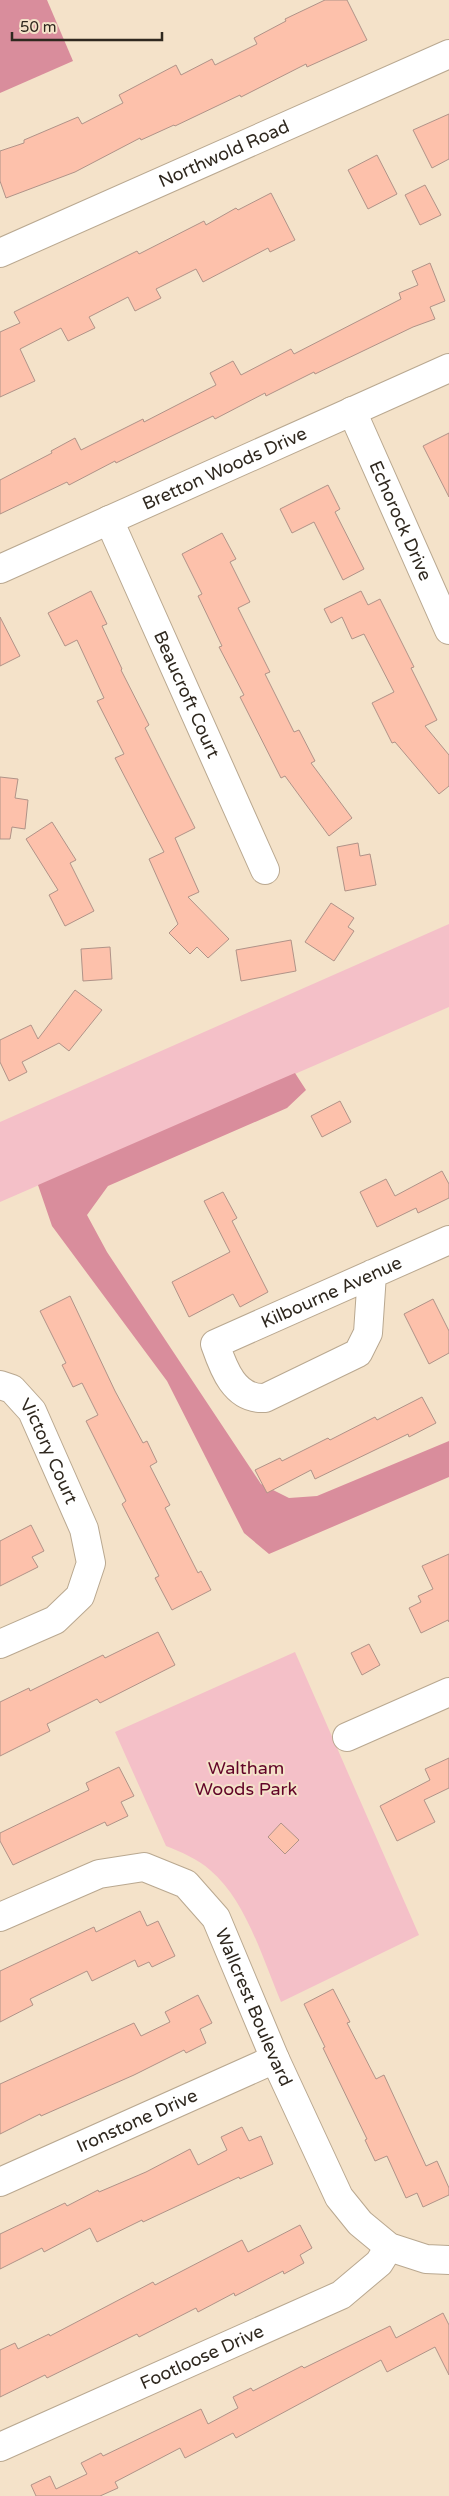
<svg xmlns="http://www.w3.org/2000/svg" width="449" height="2496" font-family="'Varela Round',sans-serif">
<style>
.green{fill:#f4c0c8}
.forest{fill:#d98d9c}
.building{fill:#fdc1ab;stroke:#b09388}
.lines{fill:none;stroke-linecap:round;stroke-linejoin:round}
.minor-casing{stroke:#b9a890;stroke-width:30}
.minor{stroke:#fff;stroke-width:28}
.labels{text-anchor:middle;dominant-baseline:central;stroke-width:4;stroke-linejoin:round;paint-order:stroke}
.street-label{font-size:18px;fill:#2f281f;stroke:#f4e2c9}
.park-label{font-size:18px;fill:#610327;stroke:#f4e2c9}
</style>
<rect width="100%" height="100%" fill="#f4e2c9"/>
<!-- green -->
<g class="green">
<polygon points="449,924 449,1007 0,1202 0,1122"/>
<path d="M295,1652L419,1935L281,2002C263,1960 246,1900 210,1870C198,1859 181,1852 166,1846L115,1732Z"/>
</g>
<!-- forest -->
<g class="forest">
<polygon points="0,0 47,0 73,61 0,93"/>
<polygon points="295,1073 306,1090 287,1108 108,1186 87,1215 107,1252 261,1484 289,1498 317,1496 449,1441 449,1477 269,1554 244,1533 167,1381 52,1226 38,1185"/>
</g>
<!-- building -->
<g class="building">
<polygon points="325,0 347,0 367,40 307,67 306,64 241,97 240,95 175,126 174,125 141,140 140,138 75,172 6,198 0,181 0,151 24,143 24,140 78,117 82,124 123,103 119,95 176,65 181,75 212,59 215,65 257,44 254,38 286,21 285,19"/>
<polygon points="449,114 449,159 432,168 413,130"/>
<polygon points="377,155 397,194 368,209 348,170"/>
<polygon points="425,185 441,215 420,225 405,195"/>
<polygon points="271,193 295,240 270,252 268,248 203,282 196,269 156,289 161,298 135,311 128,297 89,317 95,328 68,341 61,328 20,349 35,381 0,397 0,332 20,323 14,312 137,251 139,254 204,221 206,225 236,208 238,210"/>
<polygon points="430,263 445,301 430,307 435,319 413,327 315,374 314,372 266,396 265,393 215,419 213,416 116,463 115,461 69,485 67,482 0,514 0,480 52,453 51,451 75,438 81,450 143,419 144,422 216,385 210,373 233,361 241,375 291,349 294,354 401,299 399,293 418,285 412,271"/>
<polygon points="449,433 449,497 423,446"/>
<polygon points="328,485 340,509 335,512 364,569 343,580 314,522 292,533 280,509"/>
<polygon points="222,533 236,559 230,562 250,602 238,608 270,672 265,674 294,732 299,730 315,761 311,763 352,818 329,836 285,776 281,778 240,697 244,695 219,647 222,646 198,596 202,594 182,554"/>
<polygon points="91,591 107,624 102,626 122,669 121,670 149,725 145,728 195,828 175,838 199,892 188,897 229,939 208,958 197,947 190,954 169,933 178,924 149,859 164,852 115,758 124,754 97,701 104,698 77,640 65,646 48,613"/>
<polygon points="361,591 368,605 380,599 414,667 411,668 437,720 425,726 449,755 449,786 439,794 395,742 392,743 372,703 394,692 364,634 352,639 342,617 331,623 324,609"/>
<polygon points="0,617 20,656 0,666"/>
<polygon points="0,777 18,779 15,798 28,800 25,829 12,827 10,839 0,839"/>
<polygon points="52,822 76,860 70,863 94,911 65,926 49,895 58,890 26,839"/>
<polygon points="358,843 360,856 370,854 376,885 345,891 337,847"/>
<polygon points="331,903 354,918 348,927 354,931 334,961 305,942"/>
<polygon points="291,940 296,971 241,981 236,950"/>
<polygon points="110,947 112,979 83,981 81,949"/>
<polygon points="75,990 102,1010 69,1051 59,1043 22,1062 27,1072 9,1081 0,1062 0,1040 31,1025 38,1039"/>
<polygon points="340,1101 351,1122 322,1137 311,1116"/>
<polygon points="442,1171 449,1184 449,1198 418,1213 416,1208 377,1227 360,1192 386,1179 395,1196"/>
<polygon points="223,1192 237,1218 232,1221 268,1292 240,1307 233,1294 189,1317 172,1282 230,1252 204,1201"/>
<polygon points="70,1296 115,1391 143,1443 147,1441 157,1462 150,1466 170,1505 165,1508 198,1573 201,1571 211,1590 172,1610 155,1578 159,1576 122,1504 126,1501 86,1421 98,1415 82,1383 73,1387 62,1365 66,1363 40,1311"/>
<polygon points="433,1299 449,1331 449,1353 429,1364 404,1314"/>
<polygon points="422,1397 436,1423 409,1437 408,1434 315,1479 311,1470 267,1493 255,1470 280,1458 282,1461 328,1438 330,1440 375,1417 377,1420"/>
<polygon points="31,1525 44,1551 32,1557 38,1567 0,1586 0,1541"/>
<polygon points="449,1554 449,1622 448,1620 421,1633 409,1608 421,1602 418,1596 433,1589 422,1566"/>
<polygon points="158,1632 175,1665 100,1703 97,1699 47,1724 50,1731 0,1756 0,1702 29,1688 30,1691 103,1655 105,1658"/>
<polygon points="369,1644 380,1665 362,1675 351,1653"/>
<polygon points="449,1758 449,1788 424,1800 435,1822 397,1841 380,1806 430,1780 425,1769"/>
<polygon points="119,1767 134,1796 121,1802 128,1816 107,1826 105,1822 13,1865 0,1841 0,1833 89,1790 86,1783"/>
<polygon points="281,1823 299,1840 285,1854 268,1837"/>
<polygon points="140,1911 147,1926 158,1921 175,1956 152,1967 149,1962 138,1967 135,1960 92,1981 87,1971 30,1999 33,2005 0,2022 0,1971 94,1927 96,1932"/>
<polygon points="333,1989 350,2022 347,2023 376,2079 384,2075 426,2166 437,2161 449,2188 449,2195 423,2207 417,2193 406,2198 387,2156 375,2161 365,2140 367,2139 323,2048 325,2047 304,2004"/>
<polygon points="198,1995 212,2023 200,2029 206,2043 186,2053 184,2050 134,2075 41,2116 40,2114 0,2134 0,2084 134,2023 141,2036 170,2022 165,2012"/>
<polygon points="242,2127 249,2141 261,2136 273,2164 240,2179 239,2177 143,2222 142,2220 97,2242 90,2228 44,2252 42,2248 0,2269 0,2234 65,2203 67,2206 98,2190 99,2192 146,2172 190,2149 198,2165 227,2150 221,2137"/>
<polygon points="300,2225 312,2248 300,2255 304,2263 284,2274 283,2271 235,2296 234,2293 198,2312 196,2308 139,2337 137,2334 47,2378 45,2375 0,2397 0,2350 15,2343 18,2349 49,2334 50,2336 153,2282 155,2285 242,2240 248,2252"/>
<polygon points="443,2313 449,2325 449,2375 435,2347 387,2372 381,2360 236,2438 233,2433 185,2458 180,2448 115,2482 118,2488 100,2496 36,2496 31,2485 50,2476 56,2489 87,2474 81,2463 101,2453 103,2456 201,2409 208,2424 238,2408 233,2397 251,2388 253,2391 302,2366 304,2368 390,2326 396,2338"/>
</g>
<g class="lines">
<!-- minor casing -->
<g class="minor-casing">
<g id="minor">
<path id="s1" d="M0,253L449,54"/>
<path id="s2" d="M352,411L449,630"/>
<path id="s3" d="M109,520L265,870"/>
<path id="s4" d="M0,569L449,368"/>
<path id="s5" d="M372,1274L368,1333L358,1353L265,1398C234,1400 223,1367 215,1344L449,1240"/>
<path id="s6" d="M0,1385L12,1389L32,1411L84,1529L91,1563L80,1596L55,1620L0,1644"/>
<polyline points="347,1737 449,1692"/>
<path id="s7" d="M0,1917L99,1874L144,1867L186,1884L216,1918L275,2059L339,2197L360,2223L389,2247L426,2259L449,2260"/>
<path id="s8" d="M0,2182L275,2059"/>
<path id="s9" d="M0,2447L341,2295L379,2263L389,2247"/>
</g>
</g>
<!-- minor -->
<use href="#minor" class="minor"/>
</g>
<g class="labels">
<!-- street labels -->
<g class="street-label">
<text stroke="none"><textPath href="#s1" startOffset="245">Northwold Road</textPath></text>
<text stroke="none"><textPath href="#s4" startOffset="246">Bretton Woods Drive</textPath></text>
<text stroke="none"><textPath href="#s2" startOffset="120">Echorock Drive</textPath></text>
<text stroke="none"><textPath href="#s3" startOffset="191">Beaucroft Court</textPath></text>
<text stroke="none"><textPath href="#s5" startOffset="392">Kilbourne Avenue</textPath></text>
<text stroke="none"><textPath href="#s6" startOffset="86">Victory Court</textPath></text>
<text stroke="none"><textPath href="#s7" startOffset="341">Wallcrest Boulevard</textPath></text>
<text stroke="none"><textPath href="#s8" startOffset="150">Ironstone Drive</textPath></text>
<text stroke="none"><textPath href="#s9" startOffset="221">Footloose Drive</textPath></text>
</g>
<!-- park labels -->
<g class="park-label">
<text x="246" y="1768">Waltham<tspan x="246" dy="21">Woods Park</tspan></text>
</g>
</g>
<!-- scale -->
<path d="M12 32v8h150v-8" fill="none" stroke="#2f281f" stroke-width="2.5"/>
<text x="20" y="32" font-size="15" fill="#2f281f" stroke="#f4e2c9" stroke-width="4" paint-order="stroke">50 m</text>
</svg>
